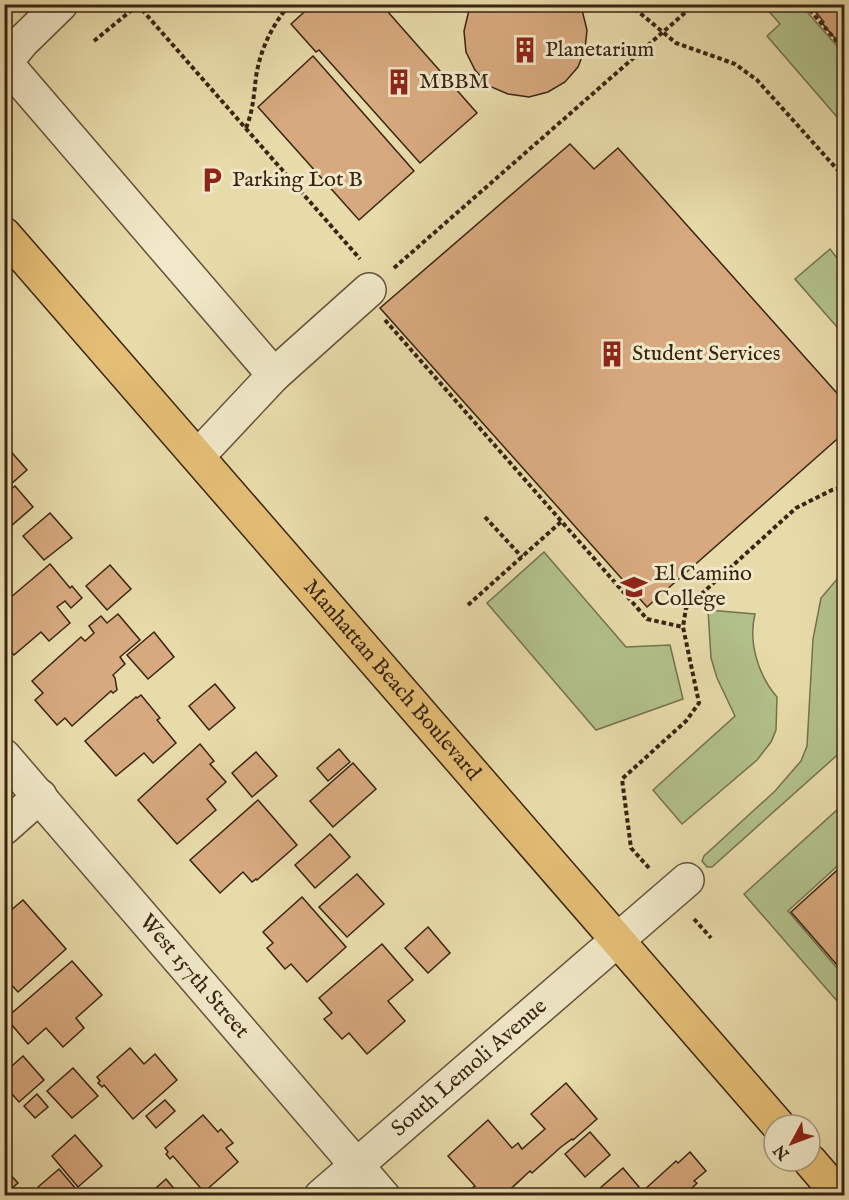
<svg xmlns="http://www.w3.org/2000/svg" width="849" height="1200" font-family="'IM FELL English',serif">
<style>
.green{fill:#b2c18b;stroke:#75724f;stroke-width:1.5}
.building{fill:#d7a97e;stroke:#382413;stroke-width:1.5}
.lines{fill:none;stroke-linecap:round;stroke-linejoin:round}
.minor-casing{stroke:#645239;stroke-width:36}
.major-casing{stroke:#382413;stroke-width:36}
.path{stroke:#382413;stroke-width:4;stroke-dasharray:4.5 3;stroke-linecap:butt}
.minor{stroke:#f0e8c8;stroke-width:33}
.major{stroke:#e4be75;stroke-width:33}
.labels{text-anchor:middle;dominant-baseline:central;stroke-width:6;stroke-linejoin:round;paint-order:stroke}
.poi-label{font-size:22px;fill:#382413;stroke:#f0e8c8;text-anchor:start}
.street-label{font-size:22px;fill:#382413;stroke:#f0e8c8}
</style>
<rect width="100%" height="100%" fill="#e8dbaa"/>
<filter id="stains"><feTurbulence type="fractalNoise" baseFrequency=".00333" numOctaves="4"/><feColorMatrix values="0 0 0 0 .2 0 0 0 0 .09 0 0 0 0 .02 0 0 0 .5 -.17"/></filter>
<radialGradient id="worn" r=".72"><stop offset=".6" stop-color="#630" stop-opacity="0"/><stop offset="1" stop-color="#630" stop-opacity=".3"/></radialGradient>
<!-- green -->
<g class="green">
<polygon points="768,4 801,5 844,54 844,125 767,36 780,24 765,7"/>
<polygon points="830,249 844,267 844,335 795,279"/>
<polygon points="544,552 626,647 670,645 683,699 596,730 487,603"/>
<polygon points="844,571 844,749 712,867 707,867 702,861 704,856 775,791 801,761 807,746 813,639 821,598"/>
<path d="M708,610L755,614C748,642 758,675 777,697L776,730L771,742L757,760L682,824L653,790L735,716L717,678L711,658Z"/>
<polygon points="844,807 844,860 788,911 844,976 844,1009 744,894 837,810"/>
</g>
<!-- building -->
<g class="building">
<polygon points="313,4 381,4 477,113 420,163 319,50 316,52 291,24"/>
<polygon points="472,4 578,4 582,10 587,30 585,49 578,67 565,82 548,92 529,97 508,94 489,86 475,70 466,52 464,31 469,10"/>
<polygon points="809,4 844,4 844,49 822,23 824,22"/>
<polygon points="313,56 414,171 359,220 258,107"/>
<polygon points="570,144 594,169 618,148 844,401 844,433 647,607 380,308"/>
<polygon points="7,447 27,470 4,490 4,449"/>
<polygon points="15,486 33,507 4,532 4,495"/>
<polygon points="50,513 72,538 44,560 23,536"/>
<polygon points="50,564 70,588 72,586 82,598 71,608 65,601 57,607 70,623 49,641 41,632 14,655 4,644 4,603"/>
<polygon points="110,565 131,589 107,610 86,586"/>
<polygon points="118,614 140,640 120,657 125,664 113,675 115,678 117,690 113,693 111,691 72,726 65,718 57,725 35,700 43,693 32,681 81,637 85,641 94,633 89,626 101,616 107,623"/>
<polygon points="154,632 174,657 148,679 127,655"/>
<polygon points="215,684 235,708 209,730 189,706"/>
<polygon points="141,695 160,718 157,720 176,743 153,763 144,753 116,776 85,741 136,697 137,698"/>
<polygon points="200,744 214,761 210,764 226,782 207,799 216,810 177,844 138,800"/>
<polygon points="339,749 350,762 328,781 317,768"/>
<polygon points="256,752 277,776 252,797 232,773"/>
<polygon points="353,763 376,789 333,827 310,801"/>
<polygon points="258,800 297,845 257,880 256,879 252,882 243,872 220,893 190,860"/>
<polygon points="330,834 350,857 315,888 295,865"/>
<polygon points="844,864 844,973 791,912"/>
<polygon points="357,874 384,904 347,937 319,907"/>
<polygon points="302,897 346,947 307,982 291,964 285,969 267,948 273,943 263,932"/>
<polygon points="23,900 66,949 18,992 4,977 4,916"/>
<polygon points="428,927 450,953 428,973 405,948"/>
<polygon points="382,944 413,980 388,1001 405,1021 367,1054 349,1033 342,1039 324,1019 332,1013 319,998"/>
<polygon points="72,961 102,995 76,1018 84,1028 63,1047 46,1028 28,1044 6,1018"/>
<polygon points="130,1048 144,1064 155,1054 177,1080 133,1119 104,1085 102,1087 98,1083 100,1081 97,1077"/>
<polygon points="23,1056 44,1080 19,1102 4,1085 4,1073"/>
<polygon points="73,1068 98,1096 72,1118 47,1091"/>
<polygon points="566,1083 597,1119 573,1140 572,1139 561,1147 532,1173 530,1171 503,1196 478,1196 472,1188 475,1186 448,1156 488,1120 512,1148 518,1143 522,1149 545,1129 531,1114"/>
<polygon points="37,1094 48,1107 35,1118 24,1106"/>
<polygon points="165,1100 175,1111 156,1128 146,1116"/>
<polygon points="203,1115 218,1132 221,1129 233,1143 226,1148 238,1162 204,1192 173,1156 170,1159 166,1154 168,1152 165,1148"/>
<polygon points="590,1132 610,1155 585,1177 565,1154"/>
<polygon points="75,1135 102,1166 78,1187 52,1156"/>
<polygon points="690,1152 706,1171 694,1181 697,1183 684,1196 647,1196 643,1191 676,1161 678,1163"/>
<polygon points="4,1168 18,1183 4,1195"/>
<polygon points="623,1168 639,1187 630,1196 591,1196"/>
<polygon points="59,1169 82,1196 45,1196 38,1187"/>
<polygon points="166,1179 180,1196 147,1196"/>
</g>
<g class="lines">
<!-- minor casing -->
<g class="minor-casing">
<g id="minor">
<polyline points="4,61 274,375"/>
<polyline points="4,64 22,42 61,4"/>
<polyline points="198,456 274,375 369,290"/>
<path id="s1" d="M4,756L383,1196"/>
<polyline points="4,828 40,796"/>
<path id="s2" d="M321,1196L687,880"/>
</g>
</g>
<!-- major casing -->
<g class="major-casing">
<g id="major">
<path id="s3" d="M4,234L778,1125"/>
<polyline points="810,1161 840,1196"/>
</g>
</g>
<!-- path -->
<g class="path">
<polyline points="137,4 360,259"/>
<polyline points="629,4 676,43 735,64 757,80 844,177"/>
<polyline points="805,4 844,50"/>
<polyline points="94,41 138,5"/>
<path d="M246,128C253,111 254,94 256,77C260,50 272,25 290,4"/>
<polyline points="394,268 695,4"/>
<polyline points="385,320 647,619 683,627"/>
<polyline points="485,517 522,557"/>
<polyline points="468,605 562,521"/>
<polyline points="649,868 631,848 622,779 686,721 699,703 683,627 686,608 796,508 832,490 844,487"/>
<polyline points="694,919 711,938"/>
</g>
<!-- minor -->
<use href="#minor" class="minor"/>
<!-- major -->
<use href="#major" class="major"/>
</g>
<!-- icons -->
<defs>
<g id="building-bare" transform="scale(2.07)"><path d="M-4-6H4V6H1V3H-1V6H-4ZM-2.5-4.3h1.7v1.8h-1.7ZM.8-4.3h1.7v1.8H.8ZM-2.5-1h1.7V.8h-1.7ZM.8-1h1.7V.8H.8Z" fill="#8f2418" stroke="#f0e8c8" stroke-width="2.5" paint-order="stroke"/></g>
<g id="parking-bare" transform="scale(2.07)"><path d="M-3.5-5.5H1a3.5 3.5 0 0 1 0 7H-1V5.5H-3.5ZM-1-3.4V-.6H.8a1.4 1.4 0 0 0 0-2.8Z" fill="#8f2418" stroke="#f0e8c8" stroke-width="2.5" paint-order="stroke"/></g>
<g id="university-bare" transform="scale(2.07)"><path d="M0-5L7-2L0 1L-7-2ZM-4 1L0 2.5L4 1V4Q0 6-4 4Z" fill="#8f2418" stroke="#f0e8c8" stroke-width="2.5" paint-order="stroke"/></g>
</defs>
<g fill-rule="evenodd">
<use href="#building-bare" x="525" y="50"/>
<use href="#building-bare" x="399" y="82"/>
<use href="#parking-bare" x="212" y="180"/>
<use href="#building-bare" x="612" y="354"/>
<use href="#university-bare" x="634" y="587"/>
</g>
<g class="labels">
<!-- poi labels -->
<g class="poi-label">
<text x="545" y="50">Planetarium</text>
<text x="419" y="82">MBBM</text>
<text x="232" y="180">Parking Lot B</text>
<text x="632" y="354">Student Services</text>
<text x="654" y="574">El Camino<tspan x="654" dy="25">College</tspan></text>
</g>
<!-- street labels -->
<g class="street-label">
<text stroke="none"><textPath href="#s3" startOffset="591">Manhattan Beach Boulevard</textPath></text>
<text stroke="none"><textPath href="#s1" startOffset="291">West 157th Street</textPath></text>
<text stroke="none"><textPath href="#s2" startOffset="196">South Lemoli Avenue</textPath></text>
</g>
</g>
<!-- margin -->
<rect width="849" height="1200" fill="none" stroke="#e8dbaa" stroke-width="24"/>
<rect x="6" y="6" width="837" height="1188" fill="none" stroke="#382413" stroke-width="3"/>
<rect x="12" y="12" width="825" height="1176" fill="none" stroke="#382413" stroke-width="1.5"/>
<!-- north arrow -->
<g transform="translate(792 1143) rotate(229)"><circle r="28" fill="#f0e8c8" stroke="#a69a80" stroke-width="1.5"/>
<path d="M0-4.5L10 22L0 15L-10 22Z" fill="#8f2418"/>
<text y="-9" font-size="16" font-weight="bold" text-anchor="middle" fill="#382413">N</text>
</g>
<rect width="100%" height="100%" filter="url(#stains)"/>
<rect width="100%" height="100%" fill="url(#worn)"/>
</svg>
